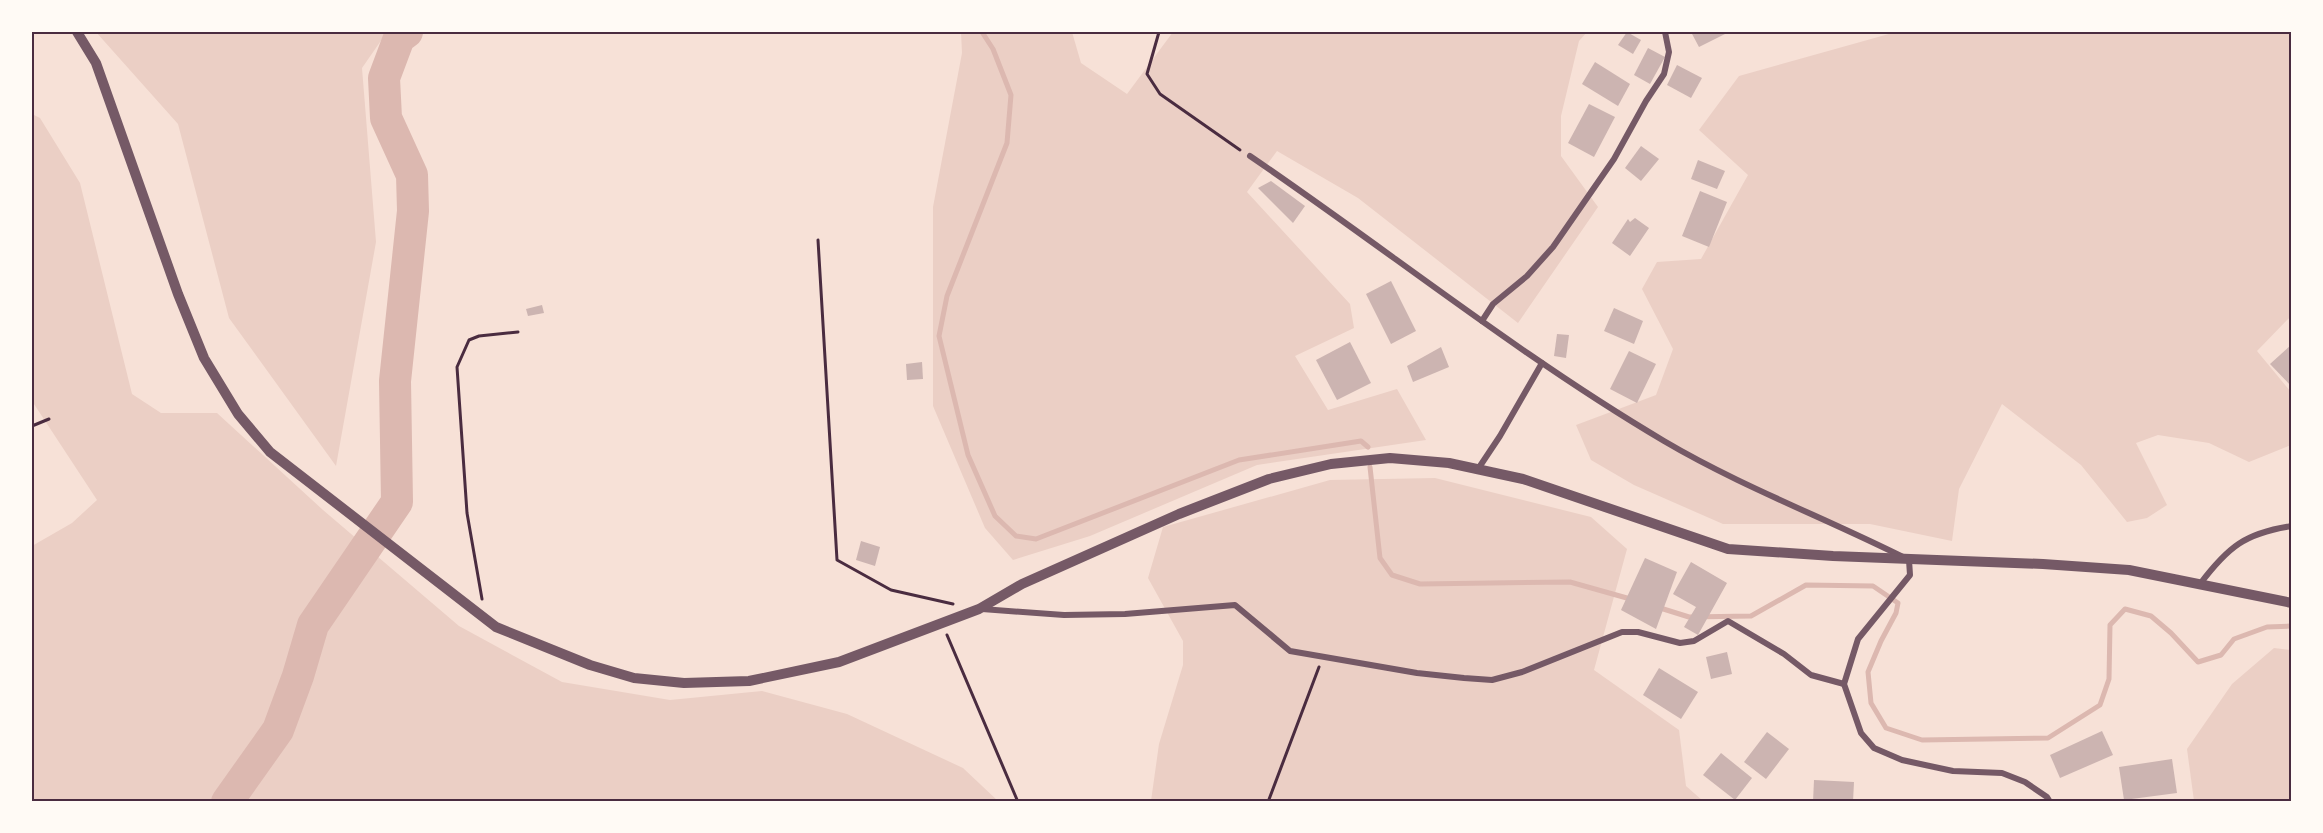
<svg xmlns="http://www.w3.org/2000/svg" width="2323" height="833" font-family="Cabin,sans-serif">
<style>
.green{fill:#ebcfc5}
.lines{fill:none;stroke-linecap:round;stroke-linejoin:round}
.stream{stroke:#dcb8b0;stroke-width:5}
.river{stroke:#dcb8b0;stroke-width:32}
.building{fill:#ccb4b1}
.path{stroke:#4a2c40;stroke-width:3}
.minor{stroke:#755966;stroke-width:6}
.tertiary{stroke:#755966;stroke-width:10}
.neatline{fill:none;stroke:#4a2c40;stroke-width:2}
</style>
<rect width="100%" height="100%" fill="#f7e1d7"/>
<!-- green -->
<g class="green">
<polygon points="96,32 387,32 362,68 376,242 336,466 229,318 178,124"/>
<polygon points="961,32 1072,32 1081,63 1127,94 1173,32 1587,32 1579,41 1561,116 1561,156 1598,207 1518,323 1358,198 1277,151 1247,192 1350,304 1354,328 1295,356 1328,410 1397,389 1426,440 1257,465 1090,536 1013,560 985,528 933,406 933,207 962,53"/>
<polygon points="1896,32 2291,32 2291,316 2257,351 2291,392 2291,445 2249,462 2209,443 2158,435 2136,443 2167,505 2147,518 2127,522 2081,465 2002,404 1959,489 1952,541 1870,524 1723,524 1634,485 1591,460 1576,425 1656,395 1673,349 1642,289 1657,262 1701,259 1748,175 1699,130 1739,76"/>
<polygon points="32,114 40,118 80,183 132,394 161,413 217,413 323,510 459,626 562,682 670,700 762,691 847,714 963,768 998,801 32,801 32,546 72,523 97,500 32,401"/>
<polygon points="1435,478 1591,517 1627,549 1594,670 1679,730 1686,786 1703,801 1151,801 1159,744 1183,665 1183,641 1148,578 1163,527 1330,480"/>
<polygon points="2274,648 2291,650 2291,801 2194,801 2187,749 2232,684"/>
</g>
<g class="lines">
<!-- stream -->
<g class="stream">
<polyline points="982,32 993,49 1011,95 1007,143 947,296 939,336 968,455 995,516 1016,536 1036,539 1239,460 1361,441 1368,447"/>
<polyline points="1370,467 1380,558 1392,575 1420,584 1570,582 1634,600"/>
<polyline points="1657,607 1689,617 1751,616 1806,585 1873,586 1898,603 1896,613 1881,641 1868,672 1871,703 1886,728 1922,740 2048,738 2100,705 2109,679 2110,625 2125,609 2151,616 2171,633 2198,662 2221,655 2234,639 2267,627 2292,626"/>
</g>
<!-- river -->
<polyline class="river" points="227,802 278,730 298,676 313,625 397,502 395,381 413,211 412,175 386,118 384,78 399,38 407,32"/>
</g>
<!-- building -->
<g class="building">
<polygon points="1627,32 1641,40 1633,54 1618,45"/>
<polygon points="1691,32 1726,32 1727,33 1699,47"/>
<polygon points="1648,48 1665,57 1650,84 1634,75"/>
<polygon points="1595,62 1630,84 1618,106 1582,84"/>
<polygon points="1677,65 1702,78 1691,98 1667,85"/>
<polygon points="1589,104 1615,117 1594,157 1568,143"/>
<polygon points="1641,146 1659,159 1641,181 1625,168"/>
<polygon points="1698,160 1725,171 1717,189 1691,179"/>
<polygon points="1271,181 1305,206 1293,223 1258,188"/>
<polygon points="1700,191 1727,202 1709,247 1682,236"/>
<polygon points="1635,218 1649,228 1630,256 1612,243 1628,219 1630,222"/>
<polygon points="1391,281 1416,331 1391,344 1366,294"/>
<polygon points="542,305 544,313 528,316 526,309"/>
<polygon points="1614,308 1643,321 1634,344 1604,331"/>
<polygon points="1557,334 1569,335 1566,358 1554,356"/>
<polygon points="1350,342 1371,383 1337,400 1316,360"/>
<polygon points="2292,344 2292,387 2270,364"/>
<polygon points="1441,347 1449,367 1413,382 1407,366"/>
<polygon points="1629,351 1656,364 1637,403 1610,389"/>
<polygon points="922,362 923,379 907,380 906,364"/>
<polygon points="861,541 880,547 875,566 856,560"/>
<polygon points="1645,558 1677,572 1656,629 1621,610"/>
<polygon points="1691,562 1727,583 1698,635 1684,627 1696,607 1673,594"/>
<polygon points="1727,652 1732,674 1711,679 1706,657"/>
<polygon points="1659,668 1698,692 1681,719 1643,695"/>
<polygon points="2102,731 2113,755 2060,778 2050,755"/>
<polygon points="1767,732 1789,749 1766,779 1744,762"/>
<polygon points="1721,753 1752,778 1735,800 1703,775"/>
<polygon points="2172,759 2177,793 2124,800 2119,767"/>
<polygon points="1814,780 1854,782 1853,802 1813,802"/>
</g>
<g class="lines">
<!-- path -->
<g class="path">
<polyline points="1159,32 1147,74 1160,94 1240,150"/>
<polyline points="818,240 837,560 891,590 953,604"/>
<polyline points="32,426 49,419"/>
<polyline points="482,599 467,513 457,367 469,340 479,336 518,332"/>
<polyline points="947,635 1018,802"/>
<polyline points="1268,802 1319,667"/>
</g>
<!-- minor -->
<g class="minor">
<path d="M1250,156C1388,250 1520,356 1664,441C1742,487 1828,519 1909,560L1910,575L1858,639L1844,684L1861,733L1874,748L1902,760L1953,771L2002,773L2025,782L2047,797L2050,802"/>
<polyline points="1482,321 1493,304 1527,276 1553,247 1614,159 1646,101 1664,74 1669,52 1665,32"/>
<polyline points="1478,469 1500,436 1542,363"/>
<path d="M2200,584C2228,547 2245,533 2292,526"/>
<polyline points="982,609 1064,615 1125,614 1235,605 1290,651 1417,673 1464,678 1492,680 1522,672 1622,632 1638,632 1680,643 1694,641 1728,621 1784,654 1811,675 1844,684"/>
</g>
<!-- tertiary -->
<polyline class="tertiary" points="77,32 96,63 178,294 204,358 238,414 270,452 496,627 590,665 634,678 684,683 749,681 839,662 979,609 1022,584 1179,514 1269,479 1331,464 1390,458 1449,463 1523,479 1728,549 1833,556 2043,564 2129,570 2292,603"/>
</g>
<!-- border -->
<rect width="2323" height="833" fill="none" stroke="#fffaf5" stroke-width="66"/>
<rect x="33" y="33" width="2257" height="767" class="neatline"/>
</svg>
